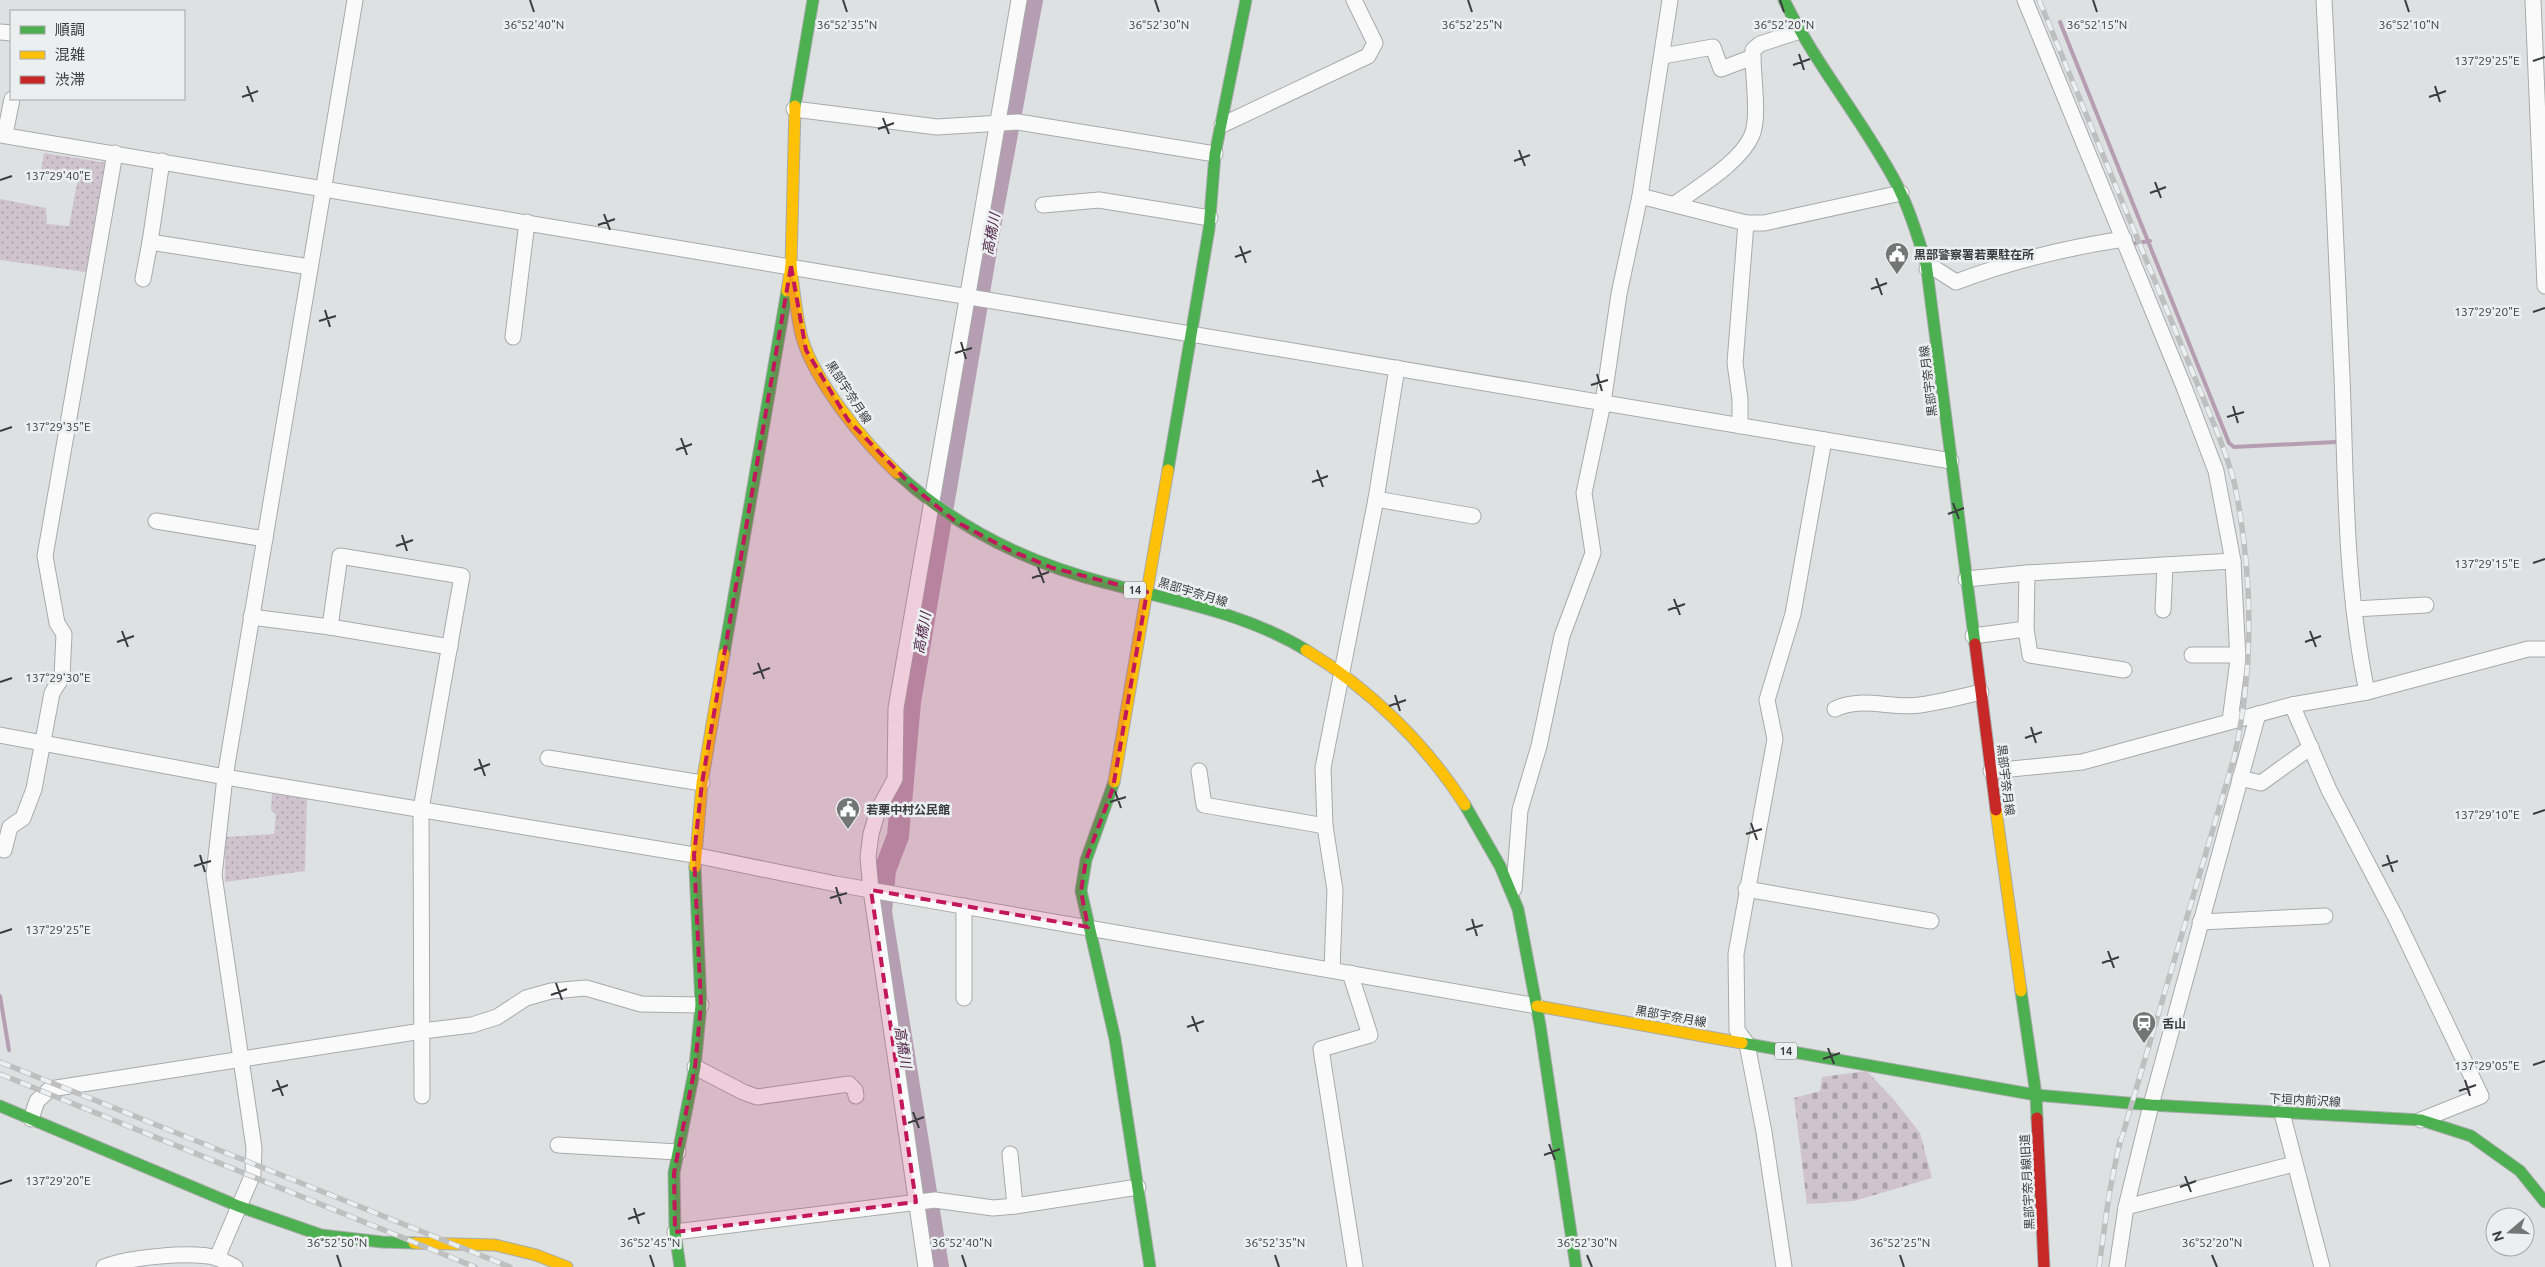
<svg xmlns="http://www.w3.org/2000/svg" width="2545" height="1267" font-family="Ubuntu,'Noto Sans JP',sans-serif">
<style>
.cemetery{fill:url(#cemetery-stones)}
.garden{fill:url(#garden-dots)}
.lines{fill:none;stroke-linecap:round;stroke-linejoin:round}
.stream{stroke:#b59eb1;stroke-width:4}
.river{stroke:#b59eb1;stroke-width:22}
.street-casing{stroke:#a8abab;stroke-width:17}
.fast-casing{stroke:#a8abab;stroke-width:13}
.slow-casing{stroke:#a8abab;stroke-width:13}
.jam-casing{stroke:#a8abab;stroke-width:13}
.street{stroke:#fafafa;stroke-width:15}
.fast{stroke:#4caf50;stroke-width:11}
.slow{stroke:#ffc107;stroke-width:11}
.jam{stroke:#c62828;stroke-width:11}
.rail-casing{stroke:#bebfbf;stroke-width:5.5}
.rail{stroke:#ebefef;stroke-width:4;stroke-dasharray:11;stroke-linecap:butt}
.marked{fill:#c2185b;fill-opacity:0.2;stroke:#c2185b;stroke-width:4;stroke-dasharray:10 6;stroke-linejoin:round}
.ticks{fill:none;stroke:#3b3c3d;stroke-width:2}
.labels{text-anchor:middle;dominant-baseline:central;stroke-width:5;stroke-linejoin:round;paint-order:stroke}
.shield{fill:#ebefef;stroke:#707272;stroke-width:1}
.shield-label{font-size:11px;font-weight:bold;fill:#3b3c3d}
.poi-label{font-size:12px;font-weight:bold;fill:#3b3c3d;stroke:#ebefef;text-anchor:start}
.street-label{font-size:12px;fill:#3b3c3d;stroke:#ebefef}
.water-label{font-size:14px;font-style:italic;fill:#51244a;stroke:#ebefef}
.ticks-label{font-size:12px;text-anchor:middle;fill:#3b3c3d;stroke:#ebefef;stroke-width:5;stroke-linejoin:round;paint-order:stroke}
</style>
<defs>
<pattern id="cemetery-stones" width="16" height="16" patternUnits="userSpaceOnUse" patternTransform="scale(1.25)"><rect width="16" height="16" fill="#cfc3ce"/><path d="M2 7V4a2 2 0 0 1 4 0v3zM10 15v-3a2 2 0 0 1 4 0v3z" fill="#a9a0a8"/></pattern>
<pattern id="garden-dots" width="8" height="8" patternUnits="userSpaceOnUse" patternTransform="scale(1.25)"><rect width="8" height="8" fill="#cfc3ce"/><path d="M2 2h.1M6 6h.1" fill="none" stroke="#a9a0a8" stroke-width="1.8" stroke-linecap="round"/></pattern>
</defs>
<rect width="100%" height="100%" fill="#dee1e1"/>
<!-- cemetery -->
<polygon class="cemetery" points="1867,1071 1895,1101 1920,1133 1932,1178 1854,1201 1807,1204 1794,1098 1820,1091 1822,1077"/>
<!-- garden -->
<g class="garden">
<polygon points="44,153 107,163 86,272 0,260 0,199 46,208 47,224 69,226 78,178 41,171"/>
<polygon points="272,792 307,799 305,871 225,882 225,837 274,834 276,815 271,810"/>
</g>
<g class="lines">
<!-- stream -->
<g class="stream">
<polyline points="2060,22 2229,443 2234,447 2336,442"/>
<polyline points="2130,244 2150,241"/>
<polyline points="0,996 9,1050"/>
</g>
<!-- river -->
<polyline class="river" points="938,1267 881,912 885,870 898,836 910,702 993,209 1032,0"/>
<!-- street casing -->
<g class="street-casing">
<g id="street">
<polyline points="2025,0 2184,387 2216,471 2233,561 2238,660 2230,721"/>
<polyline points="2533,0 2545,286"/>
<polyline points="0,32 11,33"/>
<polyline points="1663,56 1713,47 1721,69 1753,57"/>
<polyline points="794,109 937,127 1018,122 1215,154"/>
<polyline points="1222,125 1368,56 1375,43 1354,0"/>
<polyline points="5,134 12,99"/>
<polyline points="0,135 1951,461"/>
<polyline points="162,161 150,242 310,267"/>
<polyline points="1640,196 1746,223 1735,363 1740,399 1740,426"/>
<path d="M1675,204C1698,187 1741,162 1752,135C1760,117 1752,72 1753,50L1760,44L1800,31"/>
<polyline points="1043,205 1099,200 1210,218"/>
<polyline points="1746,223 1764,223 1901,193"/>
<path d="M1927,269L1934,268L1956,282C2011,261 2065,248 2124,239"/>
<polyline points="143,279 150,242"/>
<polyline points="513,337 527,222"/>
<polyline points="1397,368 1376,499 1473,516"/>
<polyline points="156,521 265,539"/>
<polyline points="1966,579 2027,573"/>
<polyline points="2354,609 2426,605"/>
<polyline points="2163,610 2165,565"/>
<polyline points="251,617 330,627 450,647"/>
<polyline points="330,627 340,556 462,576 421,809 422,1096"/>
<polyline points="2026,629 2030,655 2124,670"/>
<polyline points="1973,636 2026,629 2027,573 2233,561"/>
<polyline points="2192,655 2238,655"/>
<polyline points="2367,692 2528,649 2545,649"/>
<polyline points="2292,705 2329,790 2396,918 2481,1096 2421,1120"/>
<path d="M1835,709C1860,696 1892,709 1920,705C1940,702 1961,697 1981,692"/>
<polyline points="0,735 225,777 694,855 836,884 1537,1006"/>
<polyline points="548,758 702,783"/>
<polyline points="1199,771 1204,805 1325,826"/>
<path d="M1991,771L2082,762L2292,705L2367,692C2345,586 2346,484 2342,377C2337,251 2330,126 2324,0"/>
<polyline points="2240,778 2261,783 2311,747"/>
<polyline points="4,850 10,827 23,818 34,789 52,693 62,677 64,634 57,623 45,556 115,153"/>
<polyline points="1514,889 1520,810 1539,746 1562,636 1593,553 1584,493 1603,403 1619,294 1640,196 1670,0"/>
<polyline points="1746,889 1931,921"/>
<polyline points="2200,922 2325,916"/>
<polyline points="1332,970 1335,890 1325,826 1323,768 1376,499"/>
<polyline points="1350,973 1370,1035 1321,1049 1355,1267"/>
<polyline points="964,998 964,906"/>
<polyline points="695,1067 743,1092 757,1097 849,1084 855,1090 856,1096"/>
<polyline points="2282,1113 2322,1267"/>
<polyline points="31,1119 37,1101 50,1089 422,1031 472,1025 497,1017 526,998 551,991 586,988 641,1004 701,1005"/>
<polyline points="558,1145 678,1152"/>
<polyline points="1010,1154 1015,1206 1138,1187"/>
<polyline points="2126,1207 2294,1164"/>
<polyline points="675,1232 935,1200 993,1208 1015,1206"/>
<polyline points="217,1258 253,1174 254,1148 214,875 225,777 355,0"/>
<path d="M104,1267C128,1257 192,1251 217,1258C223,1260 229,1264 235,1267"/>
<polyline points="926,1267 871,890 868,857 871,834 878,810 895,779 896,708 1019,0"/>
<polyline points="1784,1267 1764,1132 1747,1044 1737,1030 1736,954 1775,739 1767,700 1793,614 1824,440"/>
<polyline points="2117,1267 2126,1207 2151,1105 2258,714"/>
</g>
</g>
<!-- fast casing -->
<g class="fast-casing">
<g id="fast">
<path d="M1784,0C1815,64 1862,119 1895,181C1909,207 1917,235 1926,263L1975,644"/>
<polyline points="795,106 813,0"/>
<polyline points="1168,470 1209,229 1215,154 1246,0"/>
<path d="M897,473C956,528 1028,563 1106,583C1175,601 1245,613 1306,650"/>
<polyline points="724,654 787,291"/>
<polyline points="1114,782 1086,860 1081,891 1115,1039 1150,1267"/>
<polyline points="1465,805 1500,866 1518,909 1540,1025 1576,1267"/>
<polyline points="1742,1043 2036,1095 2021,991"/>
<polyline points="0,1106 238,1206 321,1235 382,1242 414,1243"/>
<polyline points="2037,1118 2036,1095 2151,1105 2421,1120 2471,1136 2520,1171 2545,1202"/>
<polyline points="680,1267 675,1232 674,1173 695,1067 701,1005 695,867"/>
</g>
</g>
<!-- slow casing -->
<g class="slow-casing">
<g id="slow">
<path d="M791,266C794,290 796,315 802,338C815,382 864,442 897,473"/>
<polyline points="787,291 791,266 795,106"/>
<path d="M1306,650C1370,689 1425,743 1465,805"/>
<polyline points="1114,782 1168,470"/>
<polyline points="1996,810 2021,991"/>
<polyline points="695,867 702,783 724,654"/>
<polyline points="1537,1006 1742,1043"/>
<polyline points="414,1243 495,1245 536,1255 567,1267"/>
</g>
</g>
<!-- jam casing -->
<g class="jam-casing">
<g id="jam">
<polyline points="1975,644 1996,810"/>
<polyline points="2037,1118 2044,1267"/>
</g>
</g>
<!-- street -->
<use href="#street" class="street"/>
<!-- fast -->
<use href="#fast" class="fast"/>
<!-- slow -->
<use href="#slow" class="slow"/>
<!-- jam -->
<use href="#jam" class="jam"/>
<!-- rail casing -->
<g class="rail-casing">
<g id="rail">
<path d="M2039,0L2216,429C2223,447 2231,467 2235,486C2253,576 2254,669 2234,758L2119,1147"/>
<polyline points="0,1062 510,1267"/>
<polyline points="0,1074 475,1267"/>
<polyline points="2099,1267 2109,1195 2120,1140"/>
</g>
</g>
<!-- rail -->
<use href="#rail" class="rail"/>
</g>
<!-- marked area -->
<path class="marked" d="M791,266L806,350L848,420L913,487L955,521L1009,550L1053,568L1147,592L1113,788L1086,860L1081,891L1088,927L871,890L916,1202L675,1232L674,1173L695,1067L701,1005L694,855L702,783Z"/>
<!-- ticks -->
<path class="ticks" d="M530,0L534,12M843,0L847,12M1155,0L1159,12M1468,0L1472,12M1780,0L1784,12M2093,0L2097,12M2405,0L2409,12M1799,54L1804,70M2533,61L2545,57M1793,65L1810,59M247,86L253,102M2435,86L2440,102M242,97L258,91M2429,97L2446,91M883,118L889,134M878,129L894,123M1519,150L1525,166M1514,161L1530,155M0,180L12,176M2155,182L2161,198M2150,193L2166,187M604,214L610,230M598,225L615,219M1240,246L1246,263M1235,257L1251,251M1876,278L1882,295M1871,289L1887,283M325,310L330,327M2533,312L2545,308M319,321L336,316M961,342L966,359M955,353L972,348M1597,374L1602,391M1591,385L1608,380M2233,406L2238,423M2227,417L2244,412M0,431L12,427M681,438L687,455M676,450L692,444M1317,470L1323,487M1312,482L1328,476M1953,503L1959,519M1948,514L1964,508M402,535L407,551M396,546L413,540M2533,563L2545,559M1038,567L1044,583M1032,578L1049,572M1674,599L1680,615M1668,610L1685,604M122,631L128,647M2310,631L2316,647M117,642L134,636M2305,642L2321,636M758,663L764,679M753,674L770,668M0,682L12,678M1395,695L1400,711M1389,706L1406,700M2031,727L2036,743M2025,738L2042,732M479,759L485,776M474,770L490,764M1115,791L1121,808M1110,802L1126,797M2533,814L2545,810M1751,823L1757,840M1746,834L1762,829M200,855L205,872M2387,855L2393,872M194,866L211,861M2382,866L2398,861M836,887L841,904M830,898L847,893M1472,919L1477,936M1466,930L1483,925M0,933L12,929M2108,951L2114,968M2102,963L2119,957M556,983L562,1000M551,995L567,989M1192,1016L1198,1032M1187,1027L1204,1021M1828,1048L1834,1064M1823,1059L1840,1053M2533,1065L2545,1061M277,1080L283,1096M2465,1080L2470,1096M272,1091L288,1085M2459,1091L2476,1085M913,1112L919,1128M908,1123L924,1117M1549,1144L1555,1160M1544,1155L1560,1149M2185,1176L2191,1192M0,1184L12,1180M2180,1187L2196,1181M634,1208L639,1224M628,1219L645,1213M337,1255L341,1267M650,1255L654,1267M962,1255L966,1267M1275,1255L1279,1267M1587,1255L1592,1267M1900,1255L1904,1267M2212,1255L2217,1267"/>
<!-- icons -->
<defs>
<g id="civic-pin" transform="scale(1.25)"><path d="M0 17L-7.5 6A9.5 9.5 0 1 1 7.5 6Z" fill="#747676" stroke="#ebefef"/><path d="M-.6-6.5H3V-4.5H.6V-3L4-1V1h2V6H-6V1h2V-1L-.6-3ZM-1.2 2.5V6h2.4V2.5Z" fill="#fff"/></g>
<g id="station-pin" transform="scale(1.25)"><path d="M0 17L-7.5 6A9.5 9.5 0 1 1 7.5 6Z" fill="#747676" stroke="#ebefef"/><path d="M-3-6H3Q5-6 5-4V2Q5 4 3 4L4.5 6H3L1.5 4h-3L-3 6H-4.5L-3 4Q-5 4-5 2V-4Q-5-6-3-6ZM-3.5-4v3h7v-3ZM-3.5 1v1.5H-2V1ZM2 1v1.5H3.5V1Z" fill="#fff"/></g>
</defs>
<g fill-rule="evenodd">
<use href="#civic-pin" x="1897" y="254"/>
<use href="#civic-pin" x="848" y="809"/>
<use href="#station-pin" x="2144" y="1023"/>
</g>
<g class="labels">
<!-- shield labels -->
<g class="shield">
<rect x="1124" y="581.5" width="22" height="17" rx="4"/>
<rect x="1775" y="1042.5" width="22" height="17" rx="4"/>
</g>
<g class="shield-label">
<text x="1135" y="590">14</text>
<text x="1786" y="1051">14</text>
</g>
<!-- poi labels -->
<g class="poi-label">
<text x="1914" y="254">黒部警察署若栗駐在所</text>
<text x="866" y="809">若栗中村公民館</text>
<text x="2162" y="1023">舌山</text>
</g>
<!-- street labels -->
<g class="street-label">
<text transform="translate(1928 381) rotate(-97)">黒部宇奈月線</text>
<text transform="translate(849 392) rotate(57)">黒部宇奈月線</text>
<text transform="translate(1193 592) rotate(17)">黒部宇奈月線</text>
<text transform="translate(2006 780) rotate(83)">黒部宇奈月線</text>
<text transform="translate(1671 1016) rotate(10)">黒部宇奈月線</text>
<text transform="translate(2305 1100) rotate(3)">下垣内前沢線</text>
<text transform="translate(2027 1182) rotate(-93)">黒部宇奈月線旧道</text>
</g>
<!-- water labels -->
<g class="water-label">
<text transform="translate(991 234) rotate(-80)">高橋川</text>
<text transform="translate(922 633) rotate(-80)">高橋川</text>
<text transform="translate(903 1047) rotate(81)">高橋川</text>
</g>
</g>
<g class="ticks-label">
<text x="534" y="29">36°52'40"N</text>
<text x="847" y="29">36°52'35"N</text>
<text x="1159" y="29">36°52'30"N</text>
<text x="1472" y="29">36°52'25"N</text>
<text x="2097" y="29">36°52'15"N</text>
<text x="1784" y="29">36°52'20"N</text>
<text x="2409" y="29">36°52'10"N</text>
<text x="2487" y="65">137°29'25"E</text>
<text x="58" y="180">137°29'40"E</text>
<text x="2487" y="316">137°29'20"E</text>
<text x="58" y="431">137°29'35"E</text>
<text x="2487" y="568">137°29'15"E</text>
<text x="58" y="682">137°29'30"E</text>
<text x="2487" y="819">137°29'10"E</text>
<text x="58" y="934">137°29'25"E</text>
<text x="2487" y="1070">137°29'05"E</text>
<text x="58" y="1185">137°29'20"E</text>
<text x="337" y="1247">36°52'50"N</text>
<text x="650" y="1247">36°52'45"N</text>
<text x="962" y="1247">36°52'40"N</text>
<text x="1275" y="1247">36°52'35"N</text>
<text x="1587" y="1247">36°52'30"N</text>
<text x="1900" y="1247">36°52'25"N</text>
<text x="2212" y="1247">36°52'20"N</text>
</g>
<!-- legend -->
<rect x="10" y="10" width="175" height="90" fill="#ebefef" stroke="#a5a7a8"/>
<rect x="20" y="26" width="25" height="8" fill="#4caf50" stroke="#a5a7a8"/>
<text x="55" y="35" font-size="15" fill="#3b3c3d">順調</text>
<rect x="20" y="51" width="25" height="8" fill="#ffc107" stroke="#a5a7a8"/>
<text x="55" y="60" font-size="15" fill="#3b3c3d">混雑</text>
<rect x="20" y="76" width="25" height="8" fill="#c62828" stroke="#a5a7a8"/>
<text x="55" y="85" font-size="15" fill="#3b3c3d">渋滞</text>
<!-- north arrow -->
<g transform="translate(2510 1232) rotate(251)"><circle r="24" fill="#ebefef" stroke="#a5a7a8"/>
<path d="M0-4L9 19L0 12L-9 19Z" fill="#747676"/>
<text y="-8" font-size="14" font-weight="bold" text-anchor="middle" fill="#3b3c3d">N</text>
</g>
</svg>
